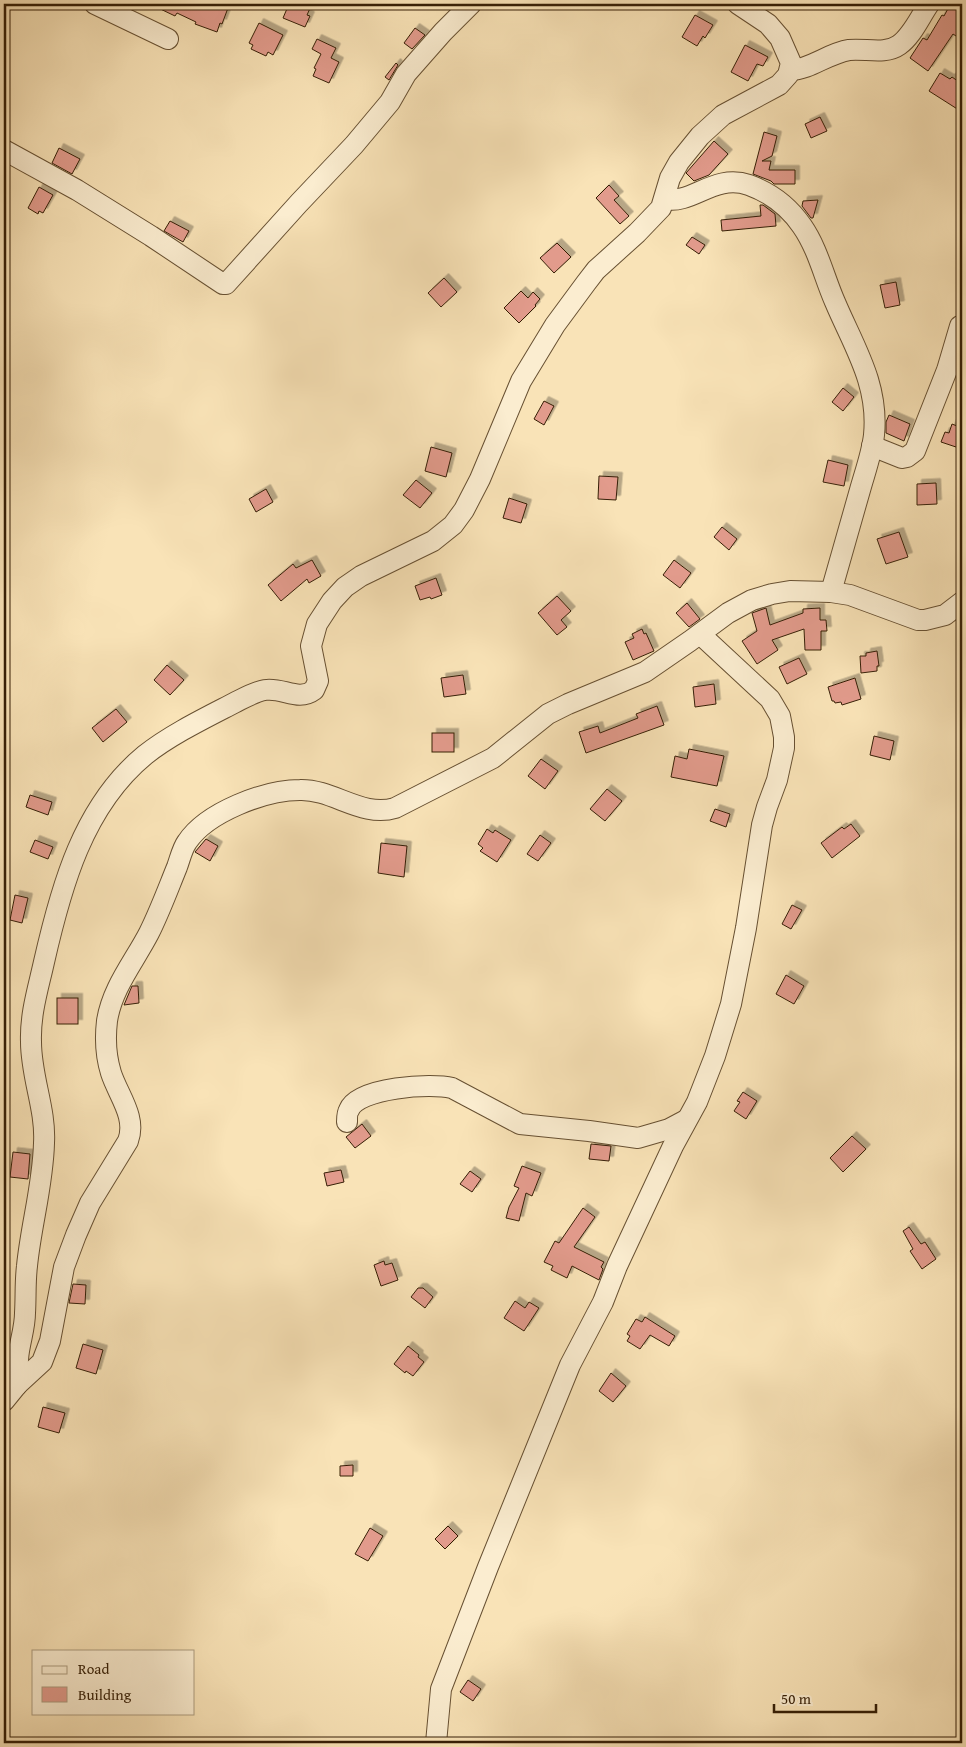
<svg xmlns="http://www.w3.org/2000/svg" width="966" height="1747" font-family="'Gentium Book Plus',serif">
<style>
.building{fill:#e29b8c;stroke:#361f06;filter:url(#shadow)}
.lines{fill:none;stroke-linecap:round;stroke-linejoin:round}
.minor-casing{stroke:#675032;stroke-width:22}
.minor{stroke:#fbedd0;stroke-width:20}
</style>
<defs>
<filter id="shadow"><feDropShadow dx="4.5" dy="-4.5" stdDeviation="0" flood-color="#0004"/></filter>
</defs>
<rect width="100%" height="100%" fill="#f9e3b7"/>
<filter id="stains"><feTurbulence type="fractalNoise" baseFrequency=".004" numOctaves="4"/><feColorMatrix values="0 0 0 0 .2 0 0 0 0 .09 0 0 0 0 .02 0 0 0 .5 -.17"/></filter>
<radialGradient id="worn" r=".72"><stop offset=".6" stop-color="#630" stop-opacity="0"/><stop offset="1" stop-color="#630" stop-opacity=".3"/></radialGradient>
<!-- building -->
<g class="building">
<polygon points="150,4 215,4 228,8 222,24 220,23 217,32 195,24 196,22 177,13 175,16"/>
<polygon points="289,4 312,4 307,15 310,16 305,27 283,18"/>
<polygon points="950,5 962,12 962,24 956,36 953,34 928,71 910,58 923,38 927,40 942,15 944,16"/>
<polygon points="695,15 713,25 705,38 703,36 697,46 682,37"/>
<polygon points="259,23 283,35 273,55 268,52 266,56 251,49 253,45 249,43"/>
<polygon points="415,28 425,35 412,49 404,43"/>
<polygon points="317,39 336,48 331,58 339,62 329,83 313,76 316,69 314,68 321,54 312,49"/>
<polygon points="745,45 768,57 763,66 757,64 748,81 731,72"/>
<polygon points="396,63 398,65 389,80 385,77"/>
<polygon points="940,73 950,79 952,77 962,84 962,112 929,91"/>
<polygon points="820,117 827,131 811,138 805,124"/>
<polygon points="764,132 777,136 772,156 762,161 771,161 769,170 795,170 795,184 774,184 771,181 753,174"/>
<polygon points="714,141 728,154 709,175 694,181 686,173"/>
<polygon points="59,148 80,159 72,174 52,163"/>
<polygon points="609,185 619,196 614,200 629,216 620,224 596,198"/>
<polygon points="39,187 53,195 43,213 39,211 38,214 28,208"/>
<polygon points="818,200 813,218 811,218 802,206 803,201"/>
<polygon points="760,205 763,205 775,214 776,226 722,231 721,220 761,216"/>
<polygon points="170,221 189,231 183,242 164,231"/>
<polygon points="692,237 705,245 699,254 686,245"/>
<polygon points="557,243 571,257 554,273 540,258"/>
<polygon points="444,278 457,292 441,307 428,293"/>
<polygon points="896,282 900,305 885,308 880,285"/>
<polygon points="521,291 528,298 533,292 540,299 535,305 536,306 519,323 504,308"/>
<polygon points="843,388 854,397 843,411 832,402"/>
<polygon points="544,401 554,406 544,425 534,419"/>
<polygon points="889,415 910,424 904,441 886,433 886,422"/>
<polygon points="952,424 962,428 962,449 941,442 945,432 949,433"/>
<polygon points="431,447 452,453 446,477 425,471"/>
<polygon points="828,460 848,465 844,486 823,482"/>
<polygon points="599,476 618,477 616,500 598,499"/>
<polygon points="416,480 432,493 420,508 403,495"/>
<polygon points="936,483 937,504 917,505 917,484"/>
<polygon points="266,489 273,502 256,512 249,499"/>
<polygon points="509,498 527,504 521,523 503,518"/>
<polygon points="722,527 737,539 729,550 714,537"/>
<polygon points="899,532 908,557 886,564 877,539"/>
<polygon points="312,560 321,576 309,583 307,579 281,601 268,585 293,564 296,568"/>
<polygon points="674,560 691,573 680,588 663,575"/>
<polygon points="436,578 442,595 431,599 430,597 420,600 415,586"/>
<polygon points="557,596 571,611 561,620 567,627 557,635 538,613"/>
<polygon points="687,603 700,619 689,627 676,613"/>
<polygon points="766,608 770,625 803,613 803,609 820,608 820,620 826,620 827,631 821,631 821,650 805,650 804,629 772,640 778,650 757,664 742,641 757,631 752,613"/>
<polygon points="642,629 644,634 646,633 654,651 633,660 625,642 634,638 632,634"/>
<polygon points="877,651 879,666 877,666 877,671 861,673 860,656 866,656 866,653"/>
<polygon points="799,658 807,674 787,684 779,667"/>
<polygon points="167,665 184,680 170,695 154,680"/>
<polygon points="463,675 466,694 444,697 441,678"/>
<polygon points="855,678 861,699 842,705 841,702 835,703 834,701 832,701 828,687"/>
<polygon points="714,684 716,704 695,707 693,687"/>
<polygon points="657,706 664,725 586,753 579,732 598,726 600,733 638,718 636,714"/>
<polygon points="116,709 127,722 103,742 92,728"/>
<rect x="432" y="733" width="22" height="19"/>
<polygon points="874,736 894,741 890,760 870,755"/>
<polygon points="689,749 724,756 717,786 671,777 675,756 687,759"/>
<polygon points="541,759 558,771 545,789 528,776"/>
<polygon points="607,789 622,801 605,821 590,809"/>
<polygon points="30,795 52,802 48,815 26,807"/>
<polygon points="715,809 730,814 726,827 710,821"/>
<polygon points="851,824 860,836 832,858 821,843 842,827 844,829"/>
<polygon points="487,829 493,833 495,830 511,840 497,862 480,851 483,848 478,844"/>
<polygon points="540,835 551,843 538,861 527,854"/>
<polygon points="206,839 218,846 210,861 195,852"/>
<polygon points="35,840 53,847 48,859 30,852"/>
<polygon points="381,843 407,846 404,877 378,873"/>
<polygon points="15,895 28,898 22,923 10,920"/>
<polygon points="792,905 802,910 791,929 782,924"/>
<polygon points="786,975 804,986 794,1004 776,994"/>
<polygon points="132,986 138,986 139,1003 124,1005"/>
<rect x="57" y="998" width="21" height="26"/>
<polygon points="743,1092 757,1101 746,1119 734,1111 740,1102 737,1101"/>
<polygon points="362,1124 371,1136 355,1148 346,1137"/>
<polygon points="852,1136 866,1149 843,1172 830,1158"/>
<polygon points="591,1144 611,1146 609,1161 589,1159"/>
<polygon points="13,1152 30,1154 28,1179 10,1177"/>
<polygon points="522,1166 541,1173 532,1196 526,1193 519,1221 506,1218 509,1207 519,1188 514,1186"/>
<polygon points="341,1170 344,1182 327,1186 324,1173"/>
<polygon points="470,1171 481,1179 472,1192 460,1184"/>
<polygon points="583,1208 595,1217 574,1247 604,1262 601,1267 603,1269 599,1280 572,1266 567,1278 551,1270 553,1266 544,1262 555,1241 559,1243"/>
<polygon points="909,1227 921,1244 925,1242 936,1259 922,1269 910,1251 913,1249 903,1231"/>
<polygon points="384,1261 385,1265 392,1263 398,1280 381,1286 374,1265"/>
<polygon points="73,1284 86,1285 85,1304 69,1303"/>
<polygon points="418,1288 423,1288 433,1297 425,1308 411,1297"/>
<polygon points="515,1301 525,1308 529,1302 539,1308 524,1331 504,1318"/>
<polygon points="645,1317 675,1336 669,1346 650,1335 640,1349 627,1341 630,1336 627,1334 636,1319 642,1322"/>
<polygon points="83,1344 103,1350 96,1374 76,1368"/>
<polygon points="408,1346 419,1355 418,1357 424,1362 413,1376 406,1371 405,1373 394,1364"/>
<polygon points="611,1373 626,1386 613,1402 599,1391"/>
<polygon points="43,1407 65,1413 59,1433 38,1427"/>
<polygon points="353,1465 353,1476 340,1476 340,1466"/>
<polygon points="448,1526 458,1536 445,1549 435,1539"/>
<polygon points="370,1528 383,1536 368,1561 355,1554"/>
<polygon points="468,1680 481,1689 473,1701 460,1692"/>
</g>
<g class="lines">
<!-- minor casing -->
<g class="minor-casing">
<g id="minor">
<polyline points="95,4 168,39"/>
<path d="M791,70C809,70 829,53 849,50C865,48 885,55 899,45C912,36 920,17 929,4"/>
<polyline points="4,150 77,190 151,236 223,284 226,284 299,203 354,145 390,102 406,74 443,32 471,4"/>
<path d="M665,199C692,205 714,173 749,185C771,193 789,207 802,226C818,249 824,277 835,302C854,347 879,384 874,435C872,453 865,472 860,490C850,524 841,558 831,592"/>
<polyline points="872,446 902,458 907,457 915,451 947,370 960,326"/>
<path d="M347,1122C347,1118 347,1113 349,1110C358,1087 432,1083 452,1088L520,1124L589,1131L638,1138L669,1129L686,1120"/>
<path d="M17,1385C18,1374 17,1362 19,1351C21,1338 25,1326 25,1313C26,1297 25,1282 27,1266C31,1225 43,1185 44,1143C46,1109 31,1077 31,1042C30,1014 38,989 44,962C61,887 83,806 145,755C170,735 205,718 234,703C244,698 254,692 265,690C283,687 298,702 314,690L318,681L311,646L317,624L332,601L345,587L361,576L433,541L453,525L464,510L480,479L521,381L555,325L586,283L596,270L637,233L661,208L670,178L679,162L700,136L723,115L779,85L788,75L791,63L780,38L768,24L738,4"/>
<path d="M4,1401L17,1385L42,1362L50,1341L64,1267L76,1235L90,1203L128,1141C137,1117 118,1095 111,1073C106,1057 105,1038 107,1021C112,988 134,962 149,933C160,911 168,889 177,867C180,859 182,849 187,842C207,812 265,790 300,790C333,789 362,818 395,808L493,758L548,714L568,704L645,672L690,641L728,613L752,600L772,594L790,591L831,592L850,595L918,620H925L945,615L962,602"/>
<polyline points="436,1743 441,1689 488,1567 570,1365 603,1302 617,1266 673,1146 697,1102 715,1056 731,1004 746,928 762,825 767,807 777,780 784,748 784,737 780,716 770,699 700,634"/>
</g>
</g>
<!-- minor -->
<use href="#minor" class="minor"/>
</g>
<!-- margin -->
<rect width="966" height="1747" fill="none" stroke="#f9e3b7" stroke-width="20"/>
<rect x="5" y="5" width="956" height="1737" fill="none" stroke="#361f06" stroke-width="2.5"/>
<rect x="10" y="10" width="946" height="1727" fill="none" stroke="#361f06"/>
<!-- legend -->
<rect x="32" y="1650" width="162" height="65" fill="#fbedd0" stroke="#ac9b7f"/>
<rect x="42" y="1666" width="25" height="8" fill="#fbedd0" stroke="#ac9b7f"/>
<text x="78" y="1674" font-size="15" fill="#361f06">Road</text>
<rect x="42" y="1687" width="25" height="15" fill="#e29b8c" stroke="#ac9b7f"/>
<text x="78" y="1700" font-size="15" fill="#361f06">Building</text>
<!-- scale -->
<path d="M774 1704v8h102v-8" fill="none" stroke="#361f06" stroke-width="2.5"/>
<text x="781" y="1704" font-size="15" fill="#361f06" stroke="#fbedd0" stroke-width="4" paint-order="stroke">50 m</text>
<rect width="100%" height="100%" filter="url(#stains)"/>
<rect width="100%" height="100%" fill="url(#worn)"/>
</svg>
